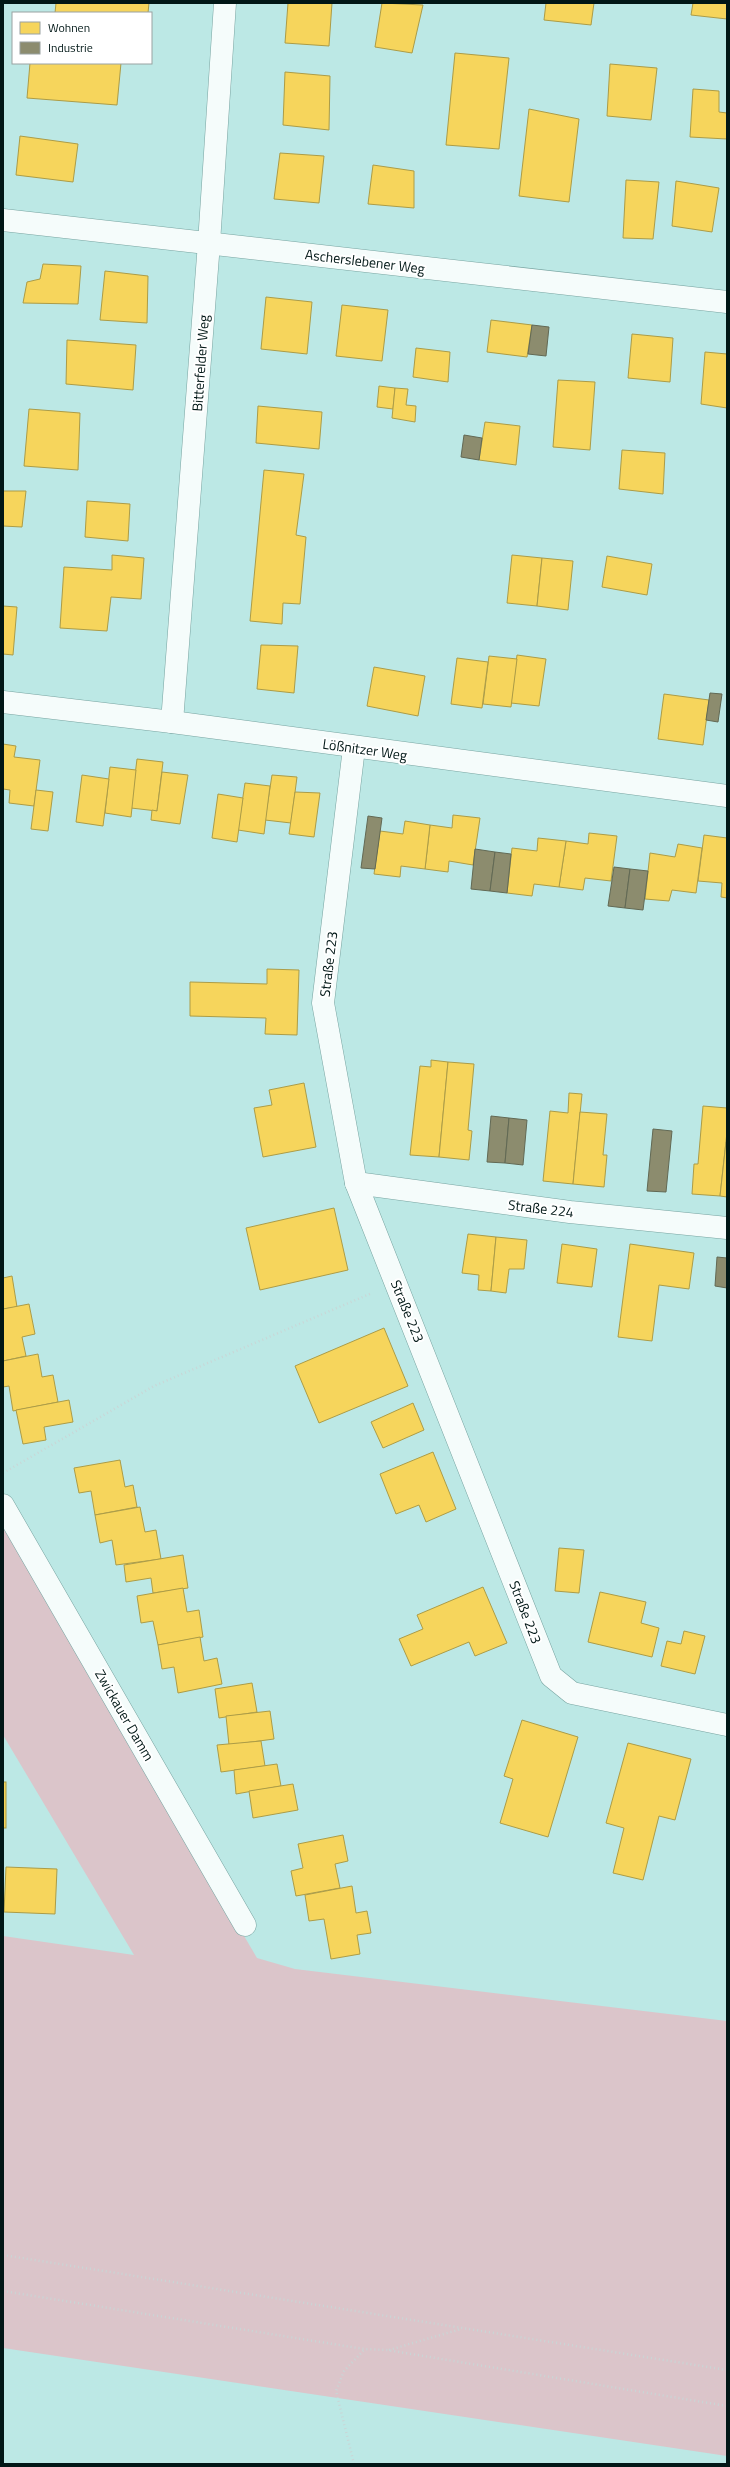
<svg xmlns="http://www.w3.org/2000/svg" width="730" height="2467" font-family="'Titillium Web',sans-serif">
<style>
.green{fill:#dbc5ca}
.homes{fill:#f6d55c;stroke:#ac9c47}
.industry{fill:#8c8c6e;stroke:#626954}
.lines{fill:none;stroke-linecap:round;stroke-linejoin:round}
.minor-casing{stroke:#78a4a1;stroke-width:23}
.path{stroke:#c9d6d6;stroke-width:2.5;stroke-dasharray:1 3;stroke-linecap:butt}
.minor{stroke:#f5fcfb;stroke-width:22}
.labels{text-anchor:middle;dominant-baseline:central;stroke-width:4;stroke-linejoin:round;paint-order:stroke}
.street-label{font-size:14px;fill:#011716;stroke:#fff}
</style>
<rect width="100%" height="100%" fill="#bce8e5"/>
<!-- green -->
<polygon class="green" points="3,1526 257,1958 295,1969 727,2021 727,2456 3,2348 3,1936 134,1955 3,1735"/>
<!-- homes -->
<g class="homes">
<polygon points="56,3 149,3 148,13 55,13"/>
<polygon points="288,3 332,3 329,46 285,43"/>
<polygon points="382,3 423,5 412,53 375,47"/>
<polygon points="546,3 594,3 591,25 544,20"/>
<polygon points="693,3 727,3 727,19 691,15"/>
<polygon points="455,53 509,58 499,149 446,145"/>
<polygon points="30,63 121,63 117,105 27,98"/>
<polygon points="610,64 657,68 651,120 607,116"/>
<polygon points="285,72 330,76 329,130 283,125"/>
<polygon points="693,89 719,91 719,112 727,113 727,139 690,137"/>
<polygon points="529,109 579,119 569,202 519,196"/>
<polygon points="20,136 78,144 73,182 16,175"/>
<polygon points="280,153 324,156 319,203 274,199"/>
<polygon points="373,165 414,171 414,208 368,204"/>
<polygon points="626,180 659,182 653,239 623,238"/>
<polygon points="676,181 719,188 712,232 672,226"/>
<polygon points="43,264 81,266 78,304 23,303 27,282 40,279"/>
<polygon points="105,271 148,276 147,323 100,320"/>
<polygon points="266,297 312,302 307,354 261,349"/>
<polygon points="342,305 388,310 382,361 336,356"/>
<polygon points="491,320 532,325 527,357 487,352"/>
<polygon points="632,334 673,338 670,382 628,378"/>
<polygon points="67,340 136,345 133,390 66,384"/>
<polygon points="416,348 450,352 448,382 413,377"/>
<polygon points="705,352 727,354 727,408 701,404"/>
<polygon points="558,380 595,382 590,450 553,447"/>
<polygon points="379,386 395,388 393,409 377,407"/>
<polygon points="395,388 408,389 406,405 416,406 415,422 392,418"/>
<polygon points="258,406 322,412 319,449 256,443"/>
<polygon points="29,409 80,413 78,470 24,466"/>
<polygon points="485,422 520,426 516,465 479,460"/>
<polygon points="622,450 665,453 663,494 619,489"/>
<polygon points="264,470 304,474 296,535 306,537 300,604 283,603 282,624 250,621"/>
<polygon points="3,491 26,491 22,527 3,526"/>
<polygon points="87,501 130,504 128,541 85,537"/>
<polygon points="112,555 144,558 141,599 111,597 107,631 60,628 64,567 112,570"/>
<polygon points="512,555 542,558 537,606 507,603"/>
<polygon points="607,556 652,564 647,595 602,587"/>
<polygon points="542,558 573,561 568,610 537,606"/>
<polygon points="3,606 17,607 13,655 3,654"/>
<polygon points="261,645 298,646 294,693 257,689"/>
<polygon points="517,655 546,659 539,706 511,703"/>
<polygon points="489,656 517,659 511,707 483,704"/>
<polygon points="457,658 488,662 482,708 451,704"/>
<polygon points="374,667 425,676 418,716 367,706"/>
<polygon points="664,694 709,700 703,745 658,739"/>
<polygon points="3,744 16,746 14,757 40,760 34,806 9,803 10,790 3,789"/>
<polygon points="137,759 163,762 157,811 131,808"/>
<polygon points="110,767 136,770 131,817 105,813"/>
<polygon points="162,772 188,775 180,824 151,820 152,810 157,811"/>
<polygon points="82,775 109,779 103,826 76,822"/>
<polygon points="272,775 297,777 291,823 265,820"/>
<polygon points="245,783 270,786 264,834 238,830"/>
<polygon points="36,790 53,792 48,831 31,829"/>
<polygon points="295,792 320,793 314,837 289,834"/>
<polygon points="218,794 243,798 237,842 212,838"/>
<polygon points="453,815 480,818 473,865 449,861 448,872 425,869 430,825 452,828"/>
<polygon points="405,821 430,825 425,869 401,866 400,877 374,874 380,831 403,834"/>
<polygon points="589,833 617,836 611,881 585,878 583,890 559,887 566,841 588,844"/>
<polygon points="704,835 727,838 727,898 721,897 722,883 698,881"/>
<polygon points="538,838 566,841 559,887 534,884 532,896 507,893 512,848 537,851"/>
<polygon points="678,844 702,848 696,893 672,890 669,901 645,899 650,853 675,857"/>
<polygon points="267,969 299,970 297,1035 265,1034 266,1018 190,1016 190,982 267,984"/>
<polygon points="431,1060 448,1062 439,1157 410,1155 420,1066 431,1067"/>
<polygon points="448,1062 474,1064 468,1130 472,1131 469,1160 439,1157"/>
<polygon points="304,1083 316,1147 263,1157 254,1108 272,1105 269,1090"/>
<polygon points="569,1093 582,1094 573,1184 543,1181 550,1111 568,1113"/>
<polygon points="703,1106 727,1108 727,1132 720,1196 692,1194 694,1164 698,1164"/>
<polygon points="580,1112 607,1114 603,1155 607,1155 604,1187 573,1184"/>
<polygon points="726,1142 727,1142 727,1197 720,1196"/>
<polygon points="334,1208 348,1270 260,1290 246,1228"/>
<polygon points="468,1234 496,1237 491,1291 478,1290 479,1275 462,1273"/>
<polygon points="496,1237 527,1240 524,1269 509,1269 506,1293 491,1291"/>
<polygon points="562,1244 597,1249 592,1287 557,1283"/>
<polygon points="630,1244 694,1253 689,1289 659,1285 652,1341 618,1337"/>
<polygon points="12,1276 17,1307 3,1309 3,1278"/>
<polygon points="29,1304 35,1334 22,1337 26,1356 3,1361 3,1309"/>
<polygon points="384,1328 408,1386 319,1423 295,1366"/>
<polygon points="38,1354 42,1377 53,1375 58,1402 13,1411 9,1386 3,1387 3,1361"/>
<polygon points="69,1400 73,1422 44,1427 46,1440 23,1444 16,1410"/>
<polygon points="413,1403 424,1430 383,1448 371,1422"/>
<polygon points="433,1452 456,1509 426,1522 419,1505 396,1514 380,1474"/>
<polygon points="120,1460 125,1487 133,1485 137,1507 95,1515 91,1491 79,1493 74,1468"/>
<polygon points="140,1507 145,1532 156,1530 161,1559 116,1565 112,1540 100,1543 95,1515"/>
<polygon points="559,1548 584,1550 579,1593 555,1591"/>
<polygon points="183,1555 188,1588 153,1593 151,1578 126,1582 124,1565"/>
<polygon points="483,1587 507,1643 475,1656 469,1642 411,1666 399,1639 423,1629 417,1615"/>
<polygon points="183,1588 187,1612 199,1610 203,1637 158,1645 153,1621 141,1623 137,1596"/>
<polygon points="600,1592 646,1602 641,1623 659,1628 652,1657 588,1642"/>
<polygon points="684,1631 705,1636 695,1674 661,1666 667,1641 681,1644"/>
<polygon points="200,1637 204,1661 217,1658 222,1684 178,1693 174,1667 162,1669 158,1645"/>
<polygon points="252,1683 257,1712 219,1718 215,1689"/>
<polygon points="270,1711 274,1739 229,1745 226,1716"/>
<polygon points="522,1720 578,1737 548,1837 500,1823 513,1779 504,1776"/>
<polygon points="261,1741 265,1766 221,1772 217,1745"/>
<polygon points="628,1743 691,1759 675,1820 659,1816 643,1880 613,1873 624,1828 606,1823"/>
<polygon points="277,1764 281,1786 236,1794 234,1770"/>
<rect x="3" y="1782" width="3" height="46"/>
<polygon points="293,1784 298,1810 253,1818 249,1791"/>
<polygon points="343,1835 348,1861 335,1864 340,1888 296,1896 291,1871 303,1868 298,1844"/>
<polygon points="6,1867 57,1869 55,1914 4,1912"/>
<polygon points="352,1886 356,1913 367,1911 371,1933 357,1935 360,1954 331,1959 324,1919 309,1921 305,1895"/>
</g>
<!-- industry -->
<g class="industry">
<polygon points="532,325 549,327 546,356 528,354"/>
<polygon points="464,435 482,438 479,460 461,457"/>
<polygon points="710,693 722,694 718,722 706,720"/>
<polygon points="368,816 382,818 375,869 361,868"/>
<polygon points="475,849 495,852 490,891 471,889"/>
<polygon points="495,852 511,854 507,893 490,891"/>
<polygon points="614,867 630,869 625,908 608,906"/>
<polygon points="630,869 648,871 643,910 625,908"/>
<polygon points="491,1116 509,1118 505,1163 487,1162"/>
<polygon points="509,1118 527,1120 523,1165 505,1163"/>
<polygon points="653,1129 672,1131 666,1192 647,1191"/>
<polygon points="717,1257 727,1258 727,1288 715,1286"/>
</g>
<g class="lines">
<!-- minor casing -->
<g class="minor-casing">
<g id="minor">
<polyline points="3,220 727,302"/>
<polyline points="3,702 172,722 727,796"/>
<polyline points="172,722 209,243 225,3"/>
<polyline points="354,748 323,1003 356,1183 551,1676 572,1693 727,1725"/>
<polyline points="356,1183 570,1212 727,1228"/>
<polyline points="3,1505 245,1925"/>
</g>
</g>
<!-- path -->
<g class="path">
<polyline points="3,1473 154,1386 372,1293"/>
<polyline points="3,2255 727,2370"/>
<polyline points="3,2291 364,2349 387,2350 727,2406"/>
<polyline points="389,2350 461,2329"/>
<polyline points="354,2464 336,2391 344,2371 364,2350"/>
</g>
<!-- minor -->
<use href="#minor" class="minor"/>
</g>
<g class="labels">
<!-- street labels -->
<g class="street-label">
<text transform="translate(365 261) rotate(7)">Ascherslebener Weg</text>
<text transform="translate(200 363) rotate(-86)">Bitterfelder Weg</text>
<text transform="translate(365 749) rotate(8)">Lößnitzer Weg</text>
<text transform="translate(328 964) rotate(-83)">Straße 223</text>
<text transform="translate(541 1208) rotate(7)">Straße 224</text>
<text transform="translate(408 1311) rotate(68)">Straße 223</text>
<text transform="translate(526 1612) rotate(69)">Straße 223</text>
<text transform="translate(125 1715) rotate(60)">Zwickauer Damm</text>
</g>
</g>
<!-- border -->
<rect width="730" height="2467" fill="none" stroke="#011716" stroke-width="8"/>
<!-- legend -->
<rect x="12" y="12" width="140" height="52" fill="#ffffff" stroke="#99a2a2"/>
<rect x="20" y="22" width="20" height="12" fill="#f6d55c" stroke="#99a2a2"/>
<text x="48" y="32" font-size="12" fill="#011716">Wohnen</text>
<rect x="20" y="42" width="20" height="12" fill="#8c8c6e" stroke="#99a2a2"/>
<text x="48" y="52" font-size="12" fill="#011716">Industrie</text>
</svg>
